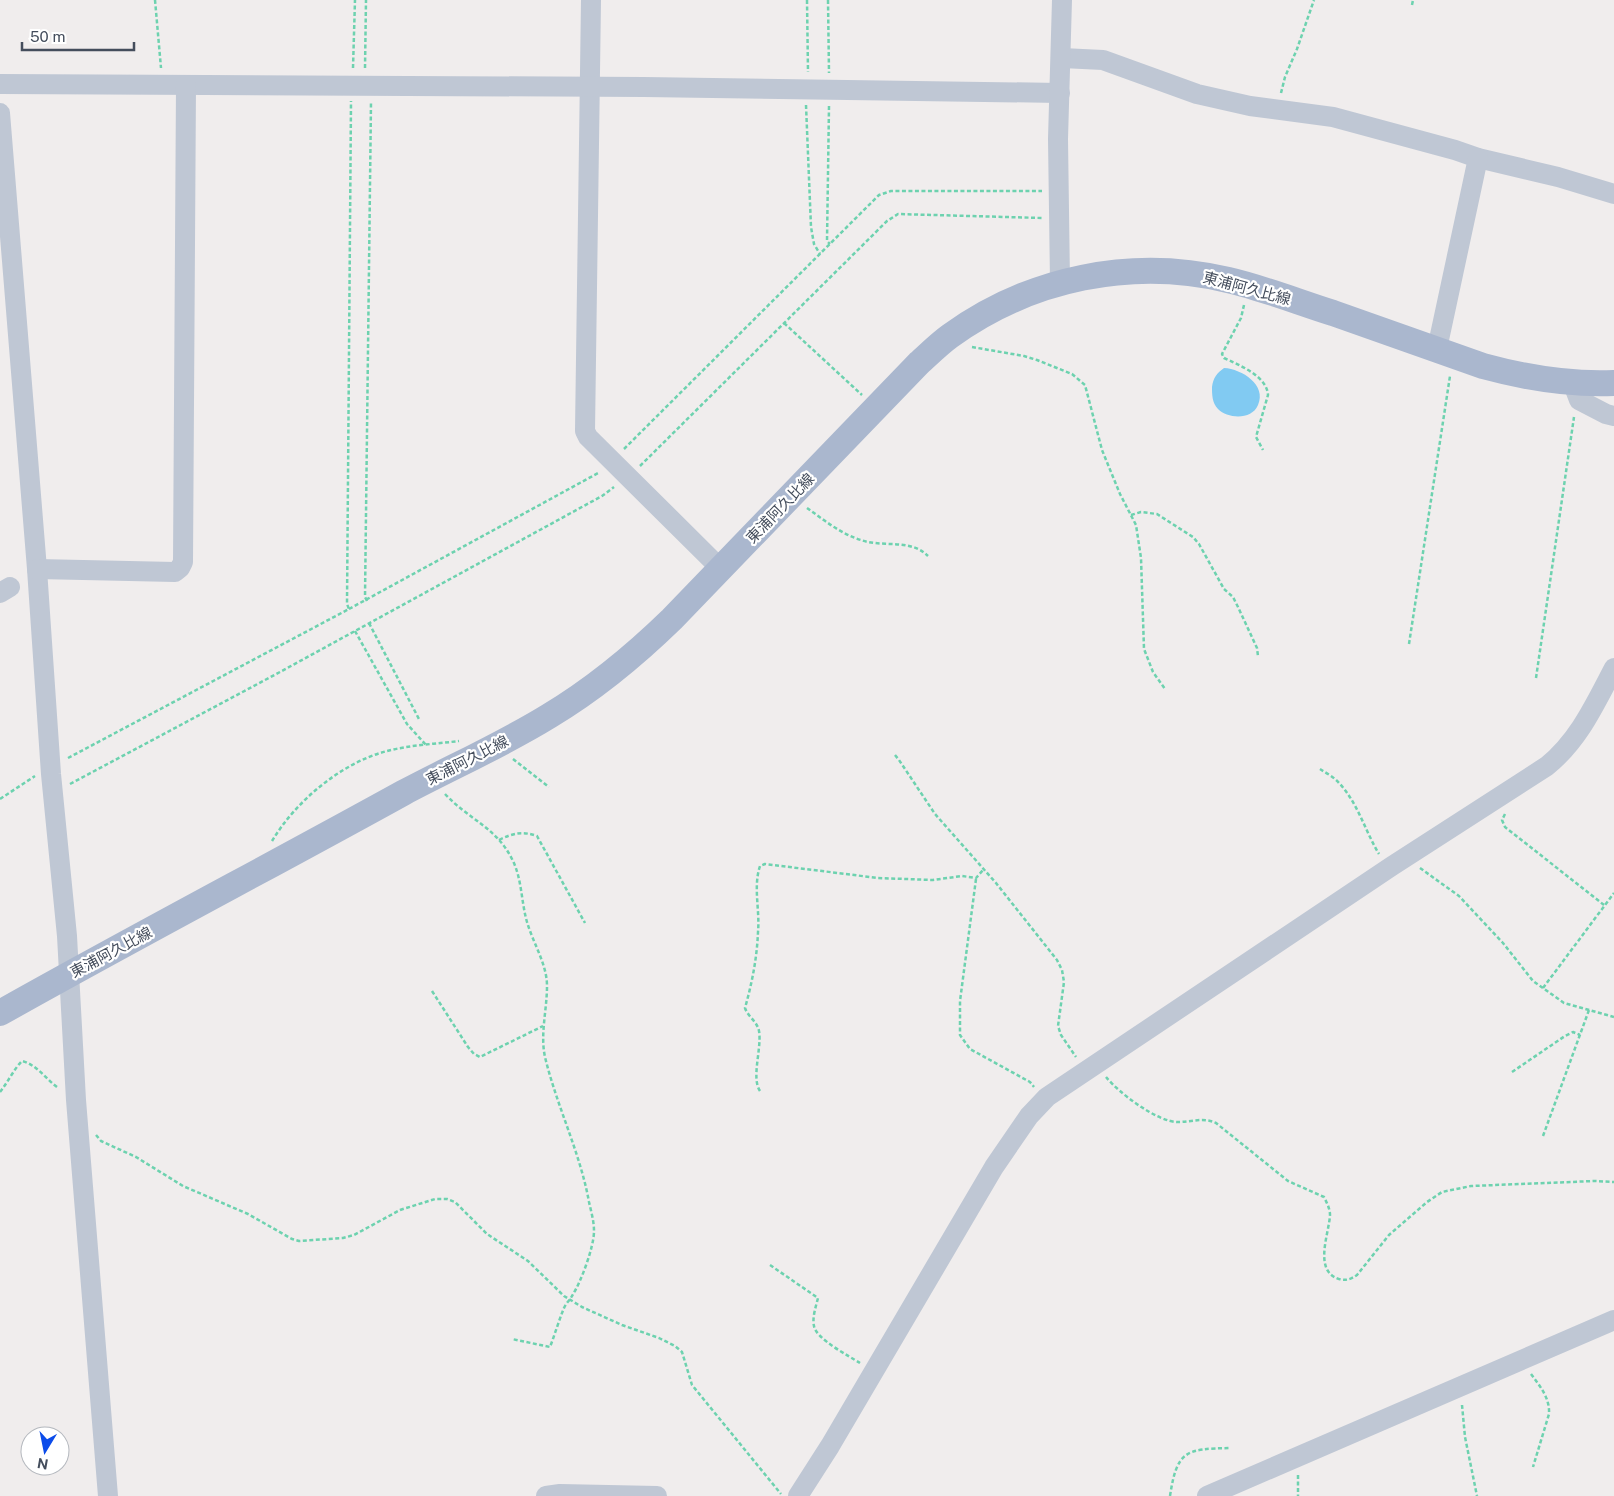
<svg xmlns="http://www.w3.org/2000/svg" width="1614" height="1496" font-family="'Public Sans','Noto Sans JP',sans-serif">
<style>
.water{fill:#81caf2}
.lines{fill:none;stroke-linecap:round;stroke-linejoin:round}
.path{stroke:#6dd2af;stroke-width:2.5;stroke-dasharray:4 2.5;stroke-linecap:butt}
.minor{stroke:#bfc7d4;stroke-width:20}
.major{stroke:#aab7ce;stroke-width:26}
.labels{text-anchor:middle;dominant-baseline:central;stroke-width:4.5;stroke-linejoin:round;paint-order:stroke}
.street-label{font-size:15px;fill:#444d5c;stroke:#fff}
</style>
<rect width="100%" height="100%" fill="#f0eded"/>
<!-- water -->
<path class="water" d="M1224,368C1242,369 1267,385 1258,405C1252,420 1228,419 1218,409C1212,403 1212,394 1212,387C1213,378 1217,373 1224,368Z"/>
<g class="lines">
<!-- path -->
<g class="path">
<polyline points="155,0 161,68"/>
<polyline points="807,0 808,72"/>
<polyline points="828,0 829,73"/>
<polyline points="1412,5 1413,0"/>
<polyline points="353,68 355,0"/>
<polyline points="365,68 366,0"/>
<polyline points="1281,93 1285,77 1297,49 1314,0"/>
<polyline points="806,105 811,227 814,244 820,254"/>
<polyline points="829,106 827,241 830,244"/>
<path d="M1244,305L1241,318L1222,354L1224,358C1239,365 1267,376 1268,395L1256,437L1263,450"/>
<polyline points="784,323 862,395"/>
<polyline points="972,347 1024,356 1037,360 1072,374 1085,385 1102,450 1120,494 1136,525 1141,558 1144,649 1153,672 1165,689"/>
<polyline points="624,449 879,195 891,191 1042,191"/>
<polyline points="640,466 887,221 898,214 1042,218"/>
<path d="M807,508C824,520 841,534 861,540C883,548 910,538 928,556"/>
<polyline points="1131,515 1141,512 1157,514 1193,537 1199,544 1224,589 1233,597 1238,607 1257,648 1258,656"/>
<polyline points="367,601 365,597 371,102"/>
<polyline points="349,609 600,472"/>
<polyline points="369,623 420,721"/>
<polyline points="355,631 407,724 426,745"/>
<polyline points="1409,644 1450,376"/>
<polyline points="1536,678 1574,417"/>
<polyline points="895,755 899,760 935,814 996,883 1057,960 1062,970 1064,982 1058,1026 1061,1035 1076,1057"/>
<polyline points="68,758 349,609 347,604 351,101"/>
<polyline points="513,759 549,787"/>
<path d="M1320,769C1326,773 1334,777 1339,783C1358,803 1365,831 1379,854"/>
<polyline points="70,784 280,672 602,496 614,487"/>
<path d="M445,794C468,819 496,827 512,859C522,878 521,901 527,922C533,943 547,964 547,986C547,1010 540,1034 545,1057C557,1107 580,1152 589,1202C591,1211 594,1221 594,1231C594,1247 581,1282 572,1296C570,1300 566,1303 564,1308C559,1320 555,1334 550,1347L512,1339"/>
<polyline points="0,799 35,776"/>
<polyline points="1505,814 1502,820 1505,827 1604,905"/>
<path d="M499,840C513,833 523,831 537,836L585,923"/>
<path d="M272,841C296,801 341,763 387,751C410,745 435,744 459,741"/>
<polyline points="1420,868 1459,896 1503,943 1533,981 1564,1003 1614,1017"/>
<polyline points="976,879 960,1001 960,1035 970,1049 1030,1082 1034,1087"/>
<polyline points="1543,988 1614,893"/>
<polyline points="432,991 468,1047 474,1054 480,1057 543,1026"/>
<polyline points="1512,1072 1565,1036 1573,1032 1580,1035"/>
<path d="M1106,1077C1119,1093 1157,1122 1178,1122C1192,1122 1203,1117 1216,1123L1288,1181L1324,1197C1327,1203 1330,1209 1330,1215C1329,1234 1313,1271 1339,1279C1347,1281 1351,1279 1357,1275L1389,1235L1427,1202L1442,1192L1471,1186L1595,1181L1614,1182"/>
<path d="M760,1091C751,1078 762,1048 759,1031C757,1021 748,1017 745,1008C752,983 757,958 758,932C760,910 753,887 760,866L765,864L878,878L933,880L962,876L976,878L984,869"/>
<path d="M0,1092C8,1082 14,1069 22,1061C37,1065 45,1078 57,1087"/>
<polyline points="96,1135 101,1141 136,1157 183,1186 248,1214 292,1239 299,1241 343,1238 354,1235 400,1210 435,1199 447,1199 455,1202 487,1234 528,1261 564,1296 582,1307 622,1325 659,1338 675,1346 682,1352 692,1385 781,1494"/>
<polyline points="1543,1136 1589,1010"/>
<path d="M770,1265L818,1298C816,1306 812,1318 814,1326C816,1339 849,1356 860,1363"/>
<path d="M1531,1374C1540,1386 1550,1398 1549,1414L1533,1467"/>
<polyline points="1462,1405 1465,1437 1477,1496"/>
<polyline points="1298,1475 1298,1496"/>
<path d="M1170,1496C1177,1450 1186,1449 1230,1448"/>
</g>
<!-- minor -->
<g class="minor">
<polyline points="591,0 585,431 588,437 721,569"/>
<polyline points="1062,58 1103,60 1197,94 1250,106 1333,117 1455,150 1478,158 1558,177 1614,194"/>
<polyline points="0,84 644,87 1060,93"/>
<polyline points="0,113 37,569 51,774 67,936 76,1100 108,1496"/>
<polyline points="1060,282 1058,139 1062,0"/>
<polyline points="1437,349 1478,158"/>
<polyline points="1573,384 1579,400 1606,414 1614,416"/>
<polyline points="37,569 175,572 180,568 183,562 186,85"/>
<polyline points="0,593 10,587"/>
<polyline points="546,1496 560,1494 657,1496"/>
<path d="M798,1496L830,1446L994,1167L1029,1116L1047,1097L1392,866L1547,766C1579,740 1595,704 1614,668"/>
<polyline points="1207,1496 1614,1320"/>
</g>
<!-- major -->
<path class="major" d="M0,1013C133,938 269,867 403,793C452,767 502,745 549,716C594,689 634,656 672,619L919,363C929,354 939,344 950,336C1030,278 1132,257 1228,280C1263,288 1298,302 1333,313C1383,331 1433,348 1483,366C1527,378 1569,385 1614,383"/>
</g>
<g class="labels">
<!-- street labels -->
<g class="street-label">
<text transform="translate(1247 288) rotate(15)">東浦阿久比線</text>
<text transform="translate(780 508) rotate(-46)">東浦阿久比線</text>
<text transform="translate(467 760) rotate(-27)">東浦阿久比線</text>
<text transform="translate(111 952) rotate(-28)">東浦阿久比線</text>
</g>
</g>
<!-- north arrow -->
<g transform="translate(45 1451) rotate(190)"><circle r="24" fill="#ffffff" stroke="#b4b8be"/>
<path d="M0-4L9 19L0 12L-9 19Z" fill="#0c4cea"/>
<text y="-8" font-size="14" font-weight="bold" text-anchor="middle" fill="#444d5c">N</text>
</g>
<!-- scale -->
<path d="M22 42v8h112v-8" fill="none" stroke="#444d5c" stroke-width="2.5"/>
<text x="30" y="42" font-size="15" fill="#444d5c" stroke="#ffffff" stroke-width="4" paint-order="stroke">50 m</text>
</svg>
